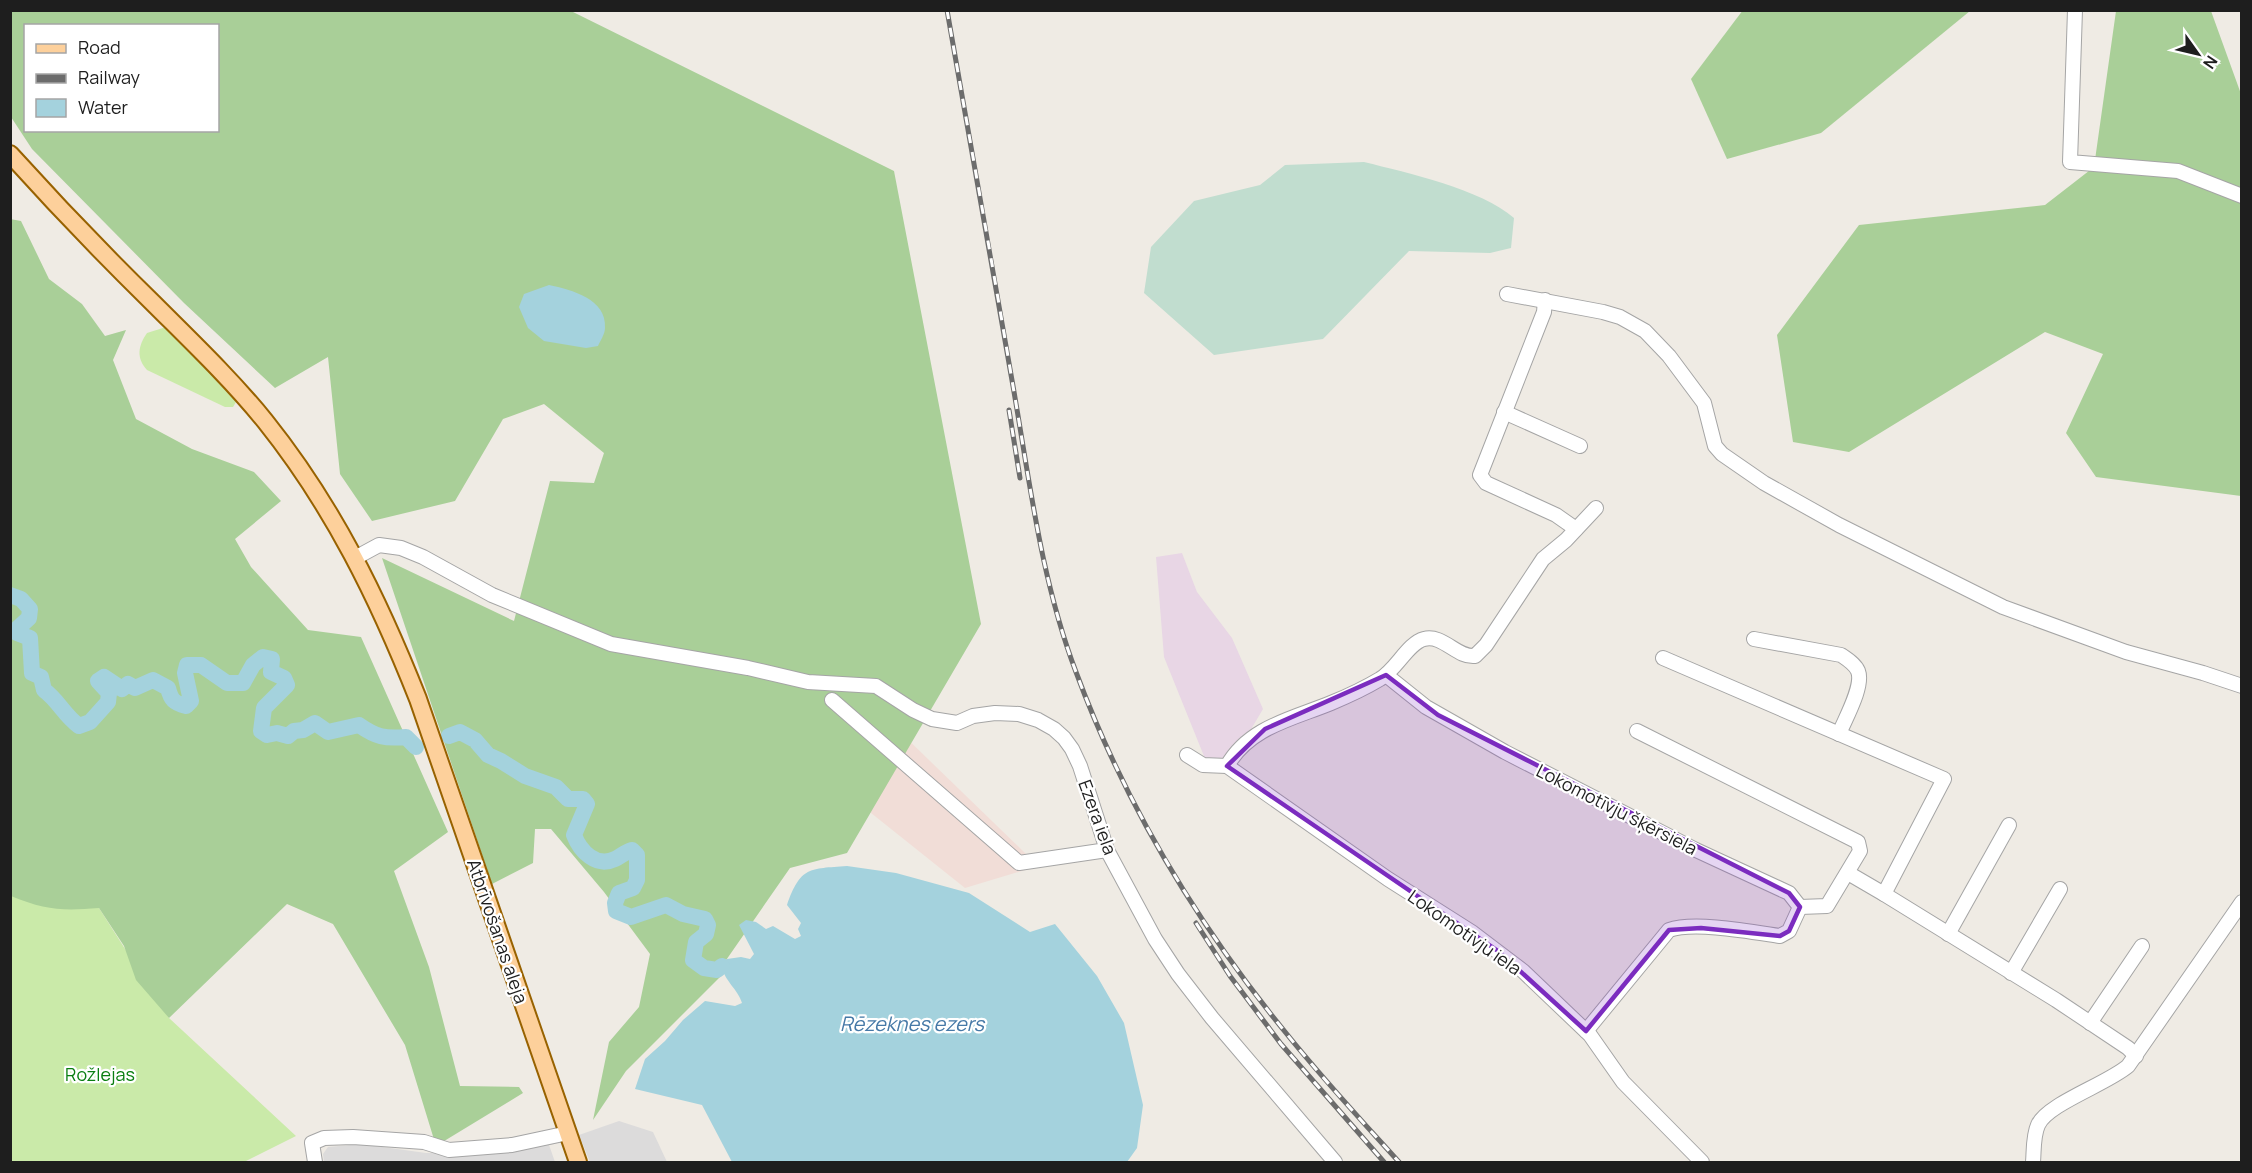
<svg xmlns="http://www.w3.org/2000/svg" width="2252" height="1173" font-family="Manrope,sans-serif">
<style>
.residential{fill:#dcdbdb}
.industrial{fill:#e8d6e5}
.military{fill:#f1ddd7}
.grass{fill:#caeaa9}
.forest{fill:#a9cf98;fill-rule:evenodd}
.wetland{fill:#c1ddcf}
.water{fill:#a4d2dd}
.lines{fill:none;stroke-linecap:round;stroke-linejoin:round}
.river{stroke:#a4d2dd;stroke-width:16}
.minor-casing{stroke:#a5a5a5;stroke-width:16}
.major-casing{stroke:#986200;stroke-width:20}
.minor{stroke:#fff;stroke-width:14}
.major{stroke:#fdd09b;stroke-width:16}
.rail-casing{stroke:#6c6c6c;stroke-width:5}
.rail{stroke:#fff;stroke-width:3;stroke-dasharray:9;stroke-linecap:butt}
.marked{fill:#7b2cbf;fill-opacity:0.2;stroke:#7b2cbf;stroke-width:4.5;stroke-linejoin:round}
.labels{text-anchor:middle;dominant-baseline:central;stroke-width:4.5;stroke-linejoin:round;paint-order:stroke}
.street-label{font-size:18px;fill:#1e1e1e;stroke:#fff}
.park-label{font-size:18px;fill:#0a7e11;stroke:#fff}
.water-label{font-size:20px;font-style:italic;fill:#4679a7;stroke:#fff}
</style>
<rect width="100%" height="100%" fill="#efebe4"/>
<!-- residential -->
<g class="residential">
<polygon points="619,1121 653,1132 667,1162 590,1162 579,1135"/>
<polygon points="548,1142 555,1162 324,1162 323,1154 328,1147 361,1144 426,1153 486,1153"/>
</g>
<!-- industrial -->
<polygon class="industrial" points="1182,553 1197,592 1232,638 1263,709 1250,731 1210,771 1164,657 1156,557"/>
<!-- military -->
<polygon class="military" points="897,729 1026,854 1035,867 965,888 861,805"/>
<!-- grass -->
<g class="grass">
<path d="M166,327L233,397L236,402L233,407H225L147,370C136,358 138,346 147,333Z"/>
<polygon points="10,879 99,908 169,1018 296,1136 244,1162 11,1162"/>
</g>
<!-- forest -->
<g class="forest">
<polygon points="1743,10 1970,10 1970,11 1821,133 1727,159 1691,79"/>
<path d="M10,11H571L894,171L981,624L847,853L790,868L722,966L723,974L626,1071L593,1120L609,1042L639,1007L650,954L604,892L551,829H535L533,863L492,884L382,558L514,621L550,481L594,483L604,453L544,404L503,419L455,501L372,521L340,474L328,357L275,388L184,303L32,149L11,117ZM26,26H218V130H26Z"/>
<polygon points="2116,11 2211,11 2241,94 2241,496 2096,477 2066,433 2103,354 2045,332 1849,452 1793,442 1777,335 1859,225 2045,205 2094,167"/>
<path d="M10,219L21,221L49,279L82,304L105,336L126,330L113,360L136,419L192,449L254,472L281,501L235,539L251,567L308,630L361,637L448,832L394,871L429,967L460,1086L519,1087L523,1093L436,1146L405,1045L333,924L287,904L169,1018L136,980L124,946L99,908C62,911 45,910 11,896Z"/>
</g>
<!-- wetland -->
<path class="wetland" d="M1364,162C1408,173 1481,189 1514,218L1511,248L1490,253L1409,251L1323,339L1214,355L1144,293L1151,247L1194,201L1260,185L1285,165Z"/>
<!-- water -->
<g class="water">
<path d="M549,285C572,290 607,299 605,328C605,334 600,341 598,346L586,348L544,341L528,328L519,307L524,294Z"/>
<path d="M847,866L896,873L969,893L1030,932L1055,924L1097,976L1124,1023L1143,1105L1137,1148L1127,1162H732L702,1105L635,1089L645,1059L665,1041L683,1020L705,1001L735,1006L742,1003C738,989 724,981 722,966L727,959L741,957L750,959L754,954L739,925L746,920L756,922L766,929L773,926L795,939L801,936L798,929L801,923L787,905C801,866 809,869 847,866Z"/>
</g>
<g class="lines">
<!-- river -->
<g class="river">
<path d="M10,595L21,599L30,609L29,618L16,630L17,633L30,638L32,673L41,677L44,690C59,701 63,714 79,726L90,722L108,702L109,693L98,681L104,677L122,689L128,684L135,688L153,680L168,688C171,700 174,703 186,706L191,701L185,673L187,665H201L227,683H243L253,665L263,657L272,659L271,672L284,678L287,685L264,708L261,731L267,735L277,733L288,736L294,731L303,730L315,723L328,732L359,725C376,737 385,739 406,737L416,747"/>
<path d="M449,736L460,732L475,740L488,755L501,761L525,776L556,787L568,799H583L587,804L574,835C580,851 596,868 615,859C621,856 625,852 632,850L637,855V880L633,888L619,893L615,903L616,911L631,917L666,905L683,914L705,919L708,925L706,934L696,942L693,960L704,968L717,970L722,966"/>
</g>
<!-- minor casing -->
<g class="minor-casing">
<g id="minor">
<polyline points="2075,10 2070,162 2178,171 2242,196"/>
<polyline points="1507,294 1603,312 1620,317 1645,331 1669,356 1704,403 1715,446 1722,454 1764,483 1839,525 2003,607 2126,652 2203,673 2242,686"/>
<polyline points="1545,300 1544,312 1480,475 1486,483 1556,515 1576,529"/>
<polyline points="1504,412 1580,446"/>
<polyline points="355,558 379,545 401,548 423,557 492,595 611,644 748,668 808,682 876,686 913,710 932,719 957,723 973,716 995,713 1019,714 1038,720 1054,729 1064,738 1072,749 1080,766 1107,850 1155,939 1178,974 1212,1018 1335,1162"/>
<path d="M1754,639L1841,655C1847,659 1855,664 1858,671C1864,686 1845,719 1839,734"/>
<polyline points="1663,658 1944,779 1884,894 2056,1000 2128,1048 2136,1056"/>
<path d="M1386,675L1426,707L1505,752L1696,850L1789,893L1800,907L1789,931L1780,936C1753,932 1694,921 1669,930L1586,1031"/>
<polyline points="832,700 1019,863 1107,850"/>
<polyline points="1637,731 1858,842 1860,851 1827,906 1800,907"/>
<polyline points="1187,755 1203,765 1227,766 1388,879 1473,933 1523,971 1590,1035 1623,1082 1702,1162"/>
<path d="M1227,766C1249,727 1292,719 1331,703C1348,696 1365,688 1380,679C1396,670 1408,643 1424,639C1443,634 1457,658 1475,656L1486,645L1543,559L1566,540L1596,508"/>
<polyline points="1848,873 1884,894"/>
<polyline points="1948,934 2009,825"/>
<polyline points="2011,973 2060,889"/>
<polyline points="2090,1023 2142,946"/>
<polyline points="315,1162 312,1143 324,1138 353,1137 424,1142 449,1150 512,1145 568,1133"/>
<path d="M2033,1162C2034,1151 2033,1136 2038,1125C2047,1104 2107,1084 2128,1066L2242,902"/>
</g>
</g>
<!-- major casing -->
<g class="major-casing">
<path id="major" d="M10,154C56,205 103,254 152,302C191,341 230,378 265,421C333,506 378,598 418,699L578,1162"/>
</g>
<!-- minor -->
<use href="#minor" class="minor"/>
<!-- major -->
<use href="#major" class="major"/>
<!-- rail casing -->
<g class="rail-casing">
<g id="rail">
<path d="M947,10C969,136 992,261 1013,386C1030,483 1041,580 1076,672C1124,802 1198,925 1286,1033C1322,1078 1361,1120 1399,1162"/>
<polyline points="1009,410 1020,478"/>
<polyline points="1196,923 1230,976 1281,1044 1384,1162"/>
</g>
</g>
<!-- rail -->
<use href="#rail" class="rail"/>
</g>
<!-- marked area -->
<path class="marked" d="M1386,675L1438,715L1789,893L1800,907L1789,931L1780,936L1701,928L1669,930L1586,1031L1498,951L1227,766L1265,729Z"/>
<g class="labels">
<!-- street labels -->
<g class="street-label">
<text transform="translate(1617 809) rotate(27)">Lokomotīvju šķērsiela</text>
<text transform="translate(1098 817) rotate(70)">Ezera iela</text>
<text transform="translate(498 931) rotate(71)">Atbrīvošanas aleja</text>
<text transform="translate(1465 932) rotate(35)">Lokomotīvju iela</text>
</g>
<!-- park labels -->
<g class="park-label">
<text x="100" y="1074">Rožlejas</text>
</g>
<!-- water labels -->
<g class="water-label">
<text x="912" y="1023">Rēzeknes ezers</text>
</g>
</g>
<!-- border -->
<rect width="2252" height="1173" fill="none" stroke="#1e1e1e" stroke-width="24"/>
<!-- legend -->
<rect x="24" y="24" width="195" height="108" fill="#ffffff" stroke="#a5a5a5" stroke-width="1.5"/>
<rect x="36" y="44" width="30" height="9" fill="#fdd09b" stroke="#a5a5a5" stroke-width="1.5"/>
<text x="78" y="54" font-size="18" fill="#1e1e1e">Road</text>
<rect x="36" y="74" width="30" height="9" fill="#6c6c6c" stroke="#a5a5a5" stroke-width="1.5"/>
<text x="78" y="84" font-size="18" fill="#1e1e1e">Railway</text>
<rect x="36" y="99" width="30" height="18" fill="#a4d2dd" stroke="#a5a5a5" stroke-width="1.5"/>
<text x="78" y="114" font-size="18" fill="#1e1e1e">Water</text>
<!-- north arrow -->
<g transform="translate(2198 54) rotate(124)" stroke="#ffffff" stroke-width="4.5" paint-order="stroke">
<path d="M0-4.5L10 22L0 15L-10 22Z" fill="#1e1e1e"/>
<text y="-9" font-size="16" font-weight="bold" text-anchor="middle" fill="#1e1e1e">N</text>
</g>
</svg>
